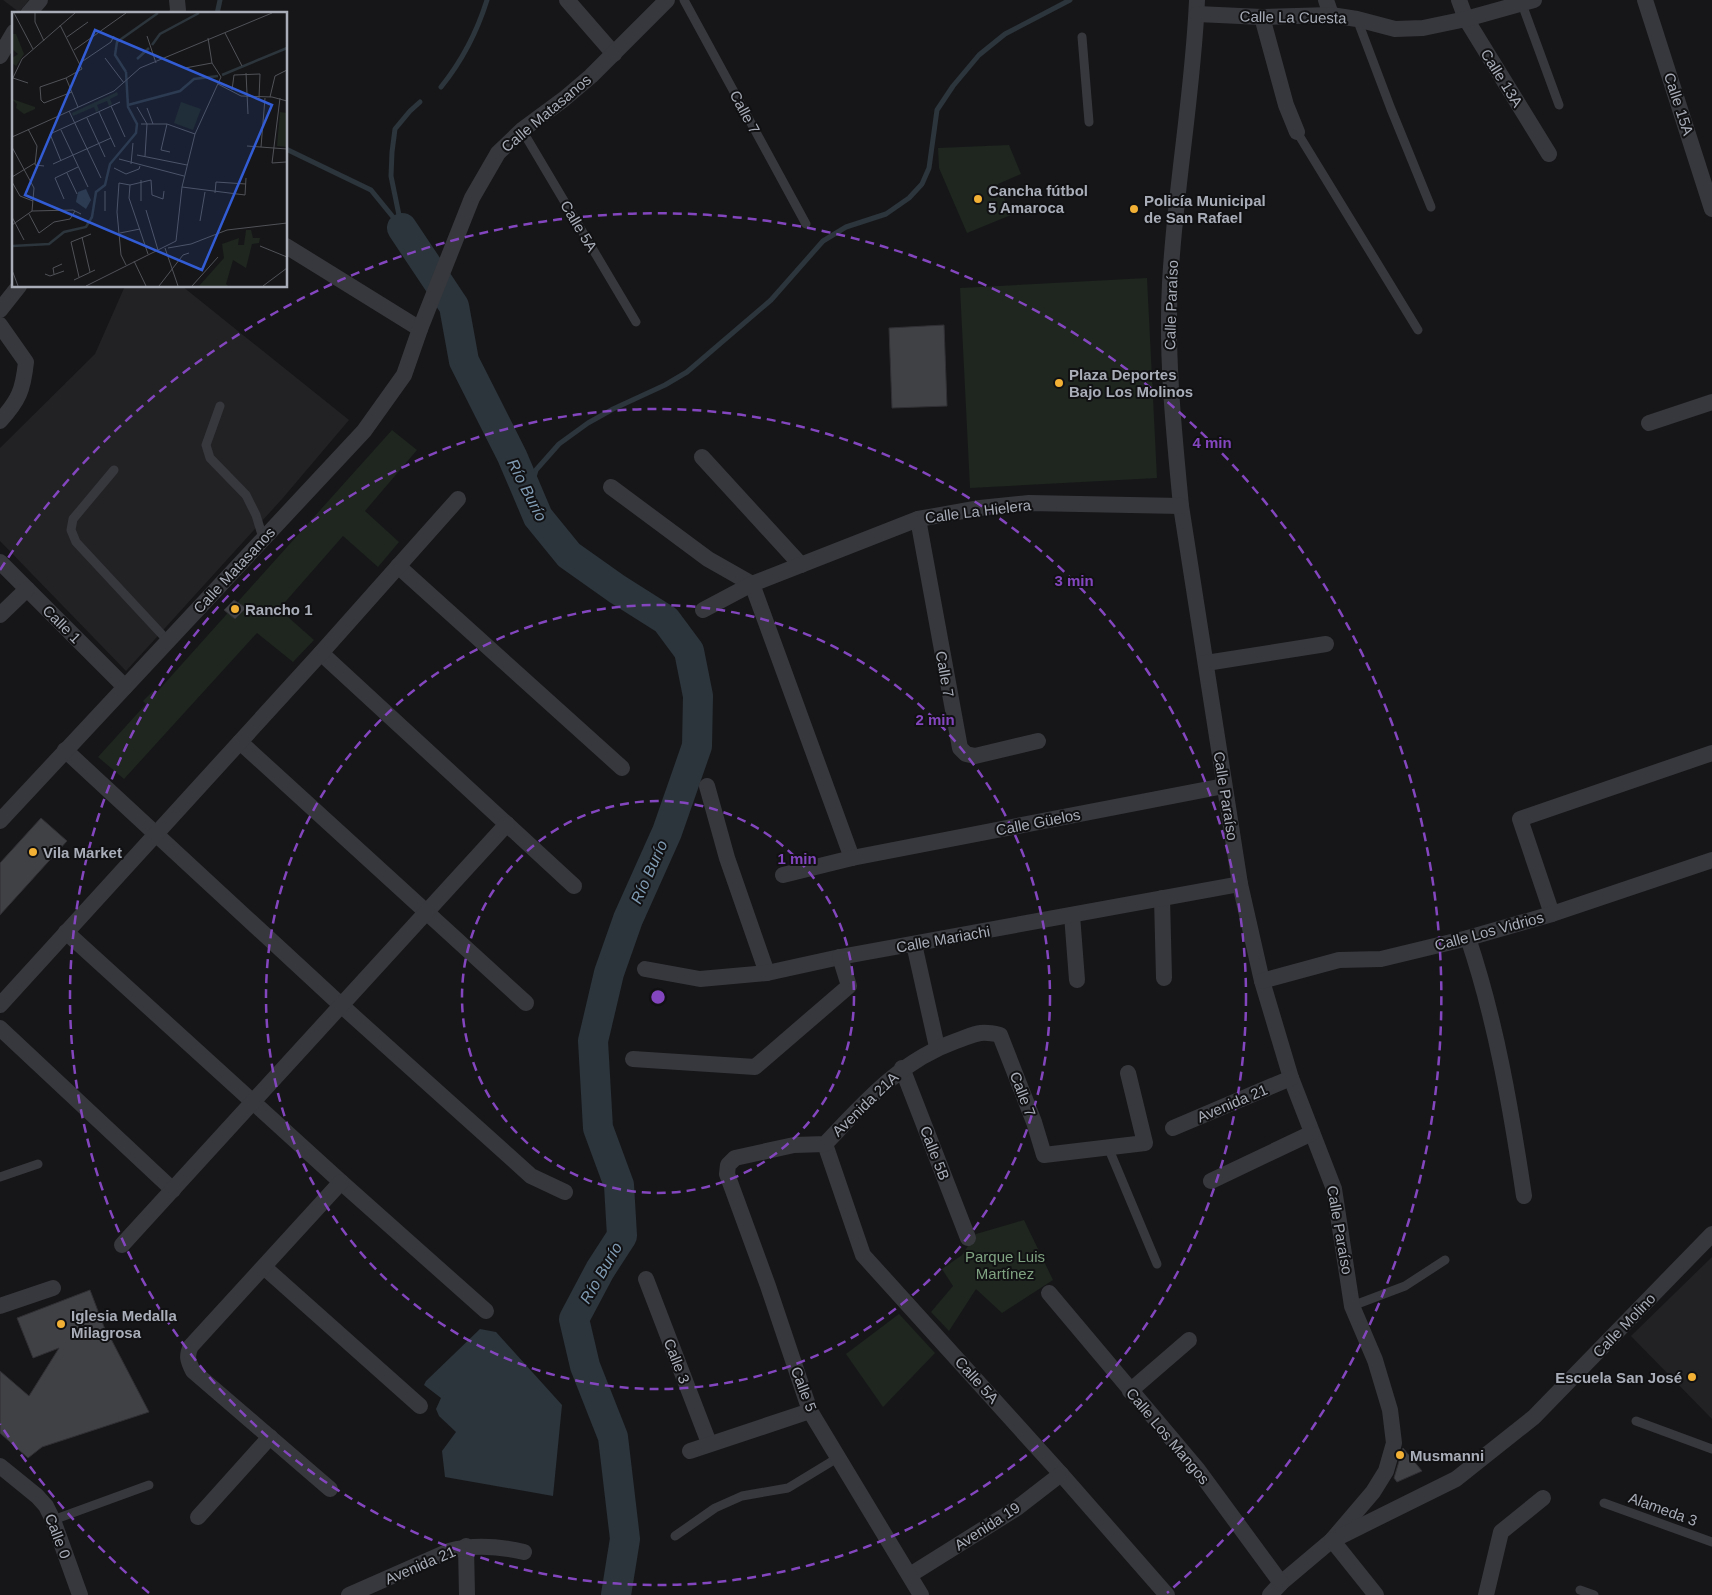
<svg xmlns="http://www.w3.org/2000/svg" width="1712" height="1595" font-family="Helvetica,sans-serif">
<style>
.built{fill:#222225}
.green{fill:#1e261f}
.water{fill:#2c353c}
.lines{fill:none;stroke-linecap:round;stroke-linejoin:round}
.stream{stroke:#2c353c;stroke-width:5}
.river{stroke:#2c353c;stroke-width:30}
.building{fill:#404145;stroke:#303034}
.service{stroke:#37383d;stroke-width:9}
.minor{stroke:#37383d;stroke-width:16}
.ring{fill:none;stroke:#8446be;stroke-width:2.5;stroke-dasharray:9 6}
.poi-dot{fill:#f2b134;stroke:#111113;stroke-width:2}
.labels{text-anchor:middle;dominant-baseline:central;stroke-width:4;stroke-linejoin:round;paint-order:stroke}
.street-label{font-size:15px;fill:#a8adb8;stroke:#111113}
.poi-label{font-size:15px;font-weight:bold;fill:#a8adb8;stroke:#111113;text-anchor:start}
.park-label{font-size:15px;fill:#7fa381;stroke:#111113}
.water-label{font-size:16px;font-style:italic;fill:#7f9bb3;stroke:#111113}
.inset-river{fill:none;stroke:#2c353c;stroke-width:2.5}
.inset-road{fill:none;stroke:#505258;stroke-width:1}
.view{fill:#325cd3;fill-opacity:0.15;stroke:#325cd3;stroke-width:2.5}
.inset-edge{fill:none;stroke:#a8adb8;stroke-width:2.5}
.centre{fill:#8446be;stroke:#111113;stroke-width:2.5}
.ring-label{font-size:15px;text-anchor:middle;font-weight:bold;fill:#8446be;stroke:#111113;stroke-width:4;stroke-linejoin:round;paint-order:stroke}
</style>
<rect width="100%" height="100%" fill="#161618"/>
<!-- built -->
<g class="built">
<polygon points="3,0 29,0 19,12"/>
<polygon points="125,286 182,286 349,420 282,499 126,671 0,541 0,448 95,354"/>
<polygon points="1712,1257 1712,1419 1631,1336"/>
</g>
<!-- green -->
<g class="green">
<polygon points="1009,145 1021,174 998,184 1011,215 967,233 939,168 938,148"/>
<polygon points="1147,278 1157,478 970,488 960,288"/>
<polygon points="392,430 417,450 365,511 399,542 378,567 343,536 279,609 314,640 293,662 257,633 124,779 98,757 146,704 143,701 153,691 156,693"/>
<polygon points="1024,1220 1053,1280 1002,1313 976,1289 949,1331 931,1312 953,1286 942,1269 962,1255 976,1234"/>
<polygon points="899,1314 935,1353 883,1407 846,1354"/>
</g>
<!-- water -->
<polygon class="water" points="480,1329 496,1332 562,1405 553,1496 445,1477 442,1451 456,1432 439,1416 436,1409 441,1398 424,1385 426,1381"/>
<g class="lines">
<!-- stream -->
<g class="stream">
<polyline points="217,14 220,0"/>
<path d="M441,87C462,61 477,32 487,0"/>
<polyline points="286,149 371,190 402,228"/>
<polyline points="401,225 391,176 392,152 395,129 410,111 420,102"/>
<polyline points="529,495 536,470 559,444 588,423 613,409 665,385 687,372 771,300 823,241 846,227 886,214 909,198 922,184 929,168 937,110 953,86 979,55 1005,34 1070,0"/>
</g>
<!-- river -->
<polyline class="river" points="402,228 454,306 464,361 512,456 538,517 569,555 617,589 666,620 689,651 698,696 697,746 667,832 628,919 609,973 593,1041 598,1128 619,1185 622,1236 600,1270 574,1319 585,1366 613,1437 625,1539 616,1595"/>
</g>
<!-- building -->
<g class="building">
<polygon points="944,325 947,406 892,408 889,328"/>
<polygon points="234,600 246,608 235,619 224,610"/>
<polygon points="41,818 67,841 0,915 0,863"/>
<polygon points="90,1290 109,1340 111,1339 149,1412 42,1447 28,1458 0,1433 0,1371 29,1396 59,1348 33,1358 17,1318"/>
<polygon points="1403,1448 1422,1471 1397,1482 1394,1478"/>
</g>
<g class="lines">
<!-- service -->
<g class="service">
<polyline points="684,0 806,224"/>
<polyline points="1522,4 1559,105"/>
<polyline points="1357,19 1391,109 1431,207"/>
<polyline points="1082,37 1089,122"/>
<polyline points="522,130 636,322"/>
<polyline points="1297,132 1418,330"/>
<polyline points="220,406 206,445 210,458 246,495 256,515 263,538"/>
<polyline points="114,470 73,519 71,530 76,542 168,641"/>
<polyline points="1108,1147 1157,1264"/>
<polyline points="0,1177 38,1164"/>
<polyline points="1352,1306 1405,1286 1445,1260"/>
<polyline points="1636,1421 1712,1449"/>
<polyline points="1604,1503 1712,1542"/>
<polyline points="53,1520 149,1485"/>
<polyline points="675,1536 715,1508 742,1496 788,1488 839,1457"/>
<polyline points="1580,1590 1594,1595"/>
</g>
<!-- minor -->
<g class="minor">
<polyline points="177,0 178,10 177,14"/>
<polyline points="567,0 614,54"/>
<path d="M1197,0C1193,95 1175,188 1170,283C1166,357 1174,432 1181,506L1240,884L1262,981L1291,1078L1334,1189L1352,1306L1375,1360L1390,1410L1394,1443L1386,1471L1373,1492L1332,1540L1281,1583L1270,1595"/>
<polyline points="1326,0 1331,15"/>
<polyline points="1459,0 1466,19 1549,154"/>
<polyline points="1645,0 1712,209"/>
<polyline points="28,14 40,0"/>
<polyline points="1197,14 1262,17 1331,15 1357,19 1395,29 1423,28 1466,19 1534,0"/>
<polyline points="1262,17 1286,105 1297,132"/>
<polyline points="0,56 14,32"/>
<polyline points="286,246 420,329"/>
<polyline points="0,310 19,286"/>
<path d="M0,325L26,362C23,390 19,400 0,421"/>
<polyline points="1649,423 1712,402"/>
<polyline points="702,457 801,565"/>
<polyline points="611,487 708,559 752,584 852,858"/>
<polyline points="918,519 960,748 966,754 975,756 1038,741"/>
<polyline points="0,562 125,687"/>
<polyline points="398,566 622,768"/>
<polyline points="703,610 752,584 918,519 980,508 1029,503 1181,506"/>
<polyline points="0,615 27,589"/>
<polyline points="321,653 574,886"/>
<polyline points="1206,663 1326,644"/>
<polyline points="240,742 526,1003"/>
<polyline points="65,750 342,1006 531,1176 565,1192"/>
<polyline points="707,786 727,858 767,973"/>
<polyline points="0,821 364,431 404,375 420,329 472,198 498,153 522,130 564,99 591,76 667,0"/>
<polyline points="783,875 852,858 1224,786"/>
<polyline points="1162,898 1164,978"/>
<polyline points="1552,914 1520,819 1712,753"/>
<polyline points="1072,915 1077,980"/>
<polyline points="66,932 341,1182 486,1311"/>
<path d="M1468,938C1496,1021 1511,1109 1524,1196"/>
<polyline points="914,944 937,1047"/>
<polyline points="645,969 700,979 767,973 840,957 1240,884"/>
<polyline points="1262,981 1339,960 1381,959 1468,938 1552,914 1712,860"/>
<polyline points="0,1005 321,653 458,499"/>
<polyline points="0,1028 173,1190"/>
<polyline points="633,1059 755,1067 849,986 840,957"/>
<polyline points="902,1068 968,1238"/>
<polyline points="1173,1128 1291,1078"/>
<polyline points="825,1144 863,1255 1061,1474 1167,1595"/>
<polyline points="1211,1181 1312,1133"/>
<polyline points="122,1245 507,824"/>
<polyline points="264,1267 420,1406"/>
<polyline points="646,1279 709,1443"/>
<polyline points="1049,1293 1198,1470 1281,1583"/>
<polyline points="0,1306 53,1288"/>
<polyline points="1130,1391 1189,1340"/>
<polyline points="690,1451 810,1411"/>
<polyline points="0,1466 37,1496 46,1506 53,1520 80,1595"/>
<path d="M330,1489L193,1371C188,1361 186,1356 191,1346L341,1182"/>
<polyline points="198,1517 270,1437"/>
<polyline points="1339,1537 1456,1479 1534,1417 1712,1234"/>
<polyline points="1332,1540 1376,1595"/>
<polyline points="466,1546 467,1595"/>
<polyline points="910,1575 1017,1508 1061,1474"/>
<path d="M349,1595L449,1551C474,1544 498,1546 524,1552"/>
<path d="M921,1595L810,1411L768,1286L727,1174L728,1165L735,1158L794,1145L825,1144C865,1102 900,1061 956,1041C976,1034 979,1030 1000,1035L1034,1122L1044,1155L1145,1143L1128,1073"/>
<polyline points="1486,1595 1501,1532 1543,1498"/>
</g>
</g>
<!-- distance rings -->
<g class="ring">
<circle cx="658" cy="997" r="196"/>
<circle cx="658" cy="997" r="392"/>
<circle cx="658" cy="997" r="588"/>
<path d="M149 1593A784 784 0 0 1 0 1424M0 570A784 784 0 1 1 1167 1593"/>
</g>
<!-- markers -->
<g class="poi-dot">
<circle cx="978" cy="199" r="5"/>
<circle cx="1134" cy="209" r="5"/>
<circle cx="1059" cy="383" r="5"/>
<circle cx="235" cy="609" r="5"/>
<circle cx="33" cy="852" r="5"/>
<circle cx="61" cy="1324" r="5"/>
<circle cx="1692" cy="1377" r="5"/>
<circle cx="1400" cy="1455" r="5"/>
</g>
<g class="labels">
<!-- street labels -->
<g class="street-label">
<text transform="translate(1293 17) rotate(1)">Calle La Cuesta</text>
<text transform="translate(1502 78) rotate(58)">Calle 13A</text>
<text transform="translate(1679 104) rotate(72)">Calle 15A</text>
<text transform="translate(745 112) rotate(62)">Calle 7</text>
<text transform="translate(546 113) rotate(-40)">Calle Matasanos</text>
<text transform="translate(579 226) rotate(59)">Calle 5A</text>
<text transform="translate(1171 305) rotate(-88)">Calle Paraíso</text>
<text transform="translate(978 511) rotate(-7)">Calle La Hielera</text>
<text transform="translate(234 570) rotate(-47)">Calle Matasanos</text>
<text transform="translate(62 624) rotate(45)">Calle 1</text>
<text transform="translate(945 674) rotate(80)">Calle 7</text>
<text transform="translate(1226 796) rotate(81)">Calle Paraíso</text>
<text transform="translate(1038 822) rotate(-11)">Calle Güelos</text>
<text transform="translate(1489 931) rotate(-15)">Calle Los Vidrios</text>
<text transform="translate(943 939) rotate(-10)">Calle Mariachi</text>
<text transform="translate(1023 1094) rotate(69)">Calle 7</text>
<text transform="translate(1232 1103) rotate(-23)">Avenida 21</text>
<text transform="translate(865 1104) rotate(-44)">Avenida 21A</text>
<text transform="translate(935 1153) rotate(69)">Calle 5B</text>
<text transform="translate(1340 1230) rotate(80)">Calle Paraíso</text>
<text transform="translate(1624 1325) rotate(-46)">Calle Molino</text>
<text transform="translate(677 1361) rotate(69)">Calle 3</text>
<text transform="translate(977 1380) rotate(48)">Calle 5A</text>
<text transform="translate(804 1389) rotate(69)">Calle 5</text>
<text transform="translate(1168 1436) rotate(50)">Calle Los Mangos</text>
<text transform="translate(1663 1509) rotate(20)">Alameda 3</text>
<text transform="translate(987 1526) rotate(-33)">Avenida 19</text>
<text transform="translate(58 1536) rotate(69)">Calle 0</text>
<text transform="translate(420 1565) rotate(-23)">Avenida 21</text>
</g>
<!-- poi labels -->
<g class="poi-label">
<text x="988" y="190">Cancha fútbol<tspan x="988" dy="17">5 Amaroca</tspan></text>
<text x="1144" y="200">Policía Municipal<tspan x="1144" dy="17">de San Rafael</tspan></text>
<text x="1069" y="374">Plaza Deportes<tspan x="1069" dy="17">Bajo Los Molinos</tspan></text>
<text x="245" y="609">Rancho 1</text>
<text x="43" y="852">Vila Market</text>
<text x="71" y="1315">Iglesia Medalla<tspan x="71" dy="17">Milagrosa</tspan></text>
<text x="1682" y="1377" text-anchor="end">Escuela San José</text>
<text x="1410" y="1455">Musmanni</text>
</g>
<!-- park labels -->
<g class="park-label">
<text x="1005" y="1256">Parque Luis<tspan x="1005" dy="17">Martínez</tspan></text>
</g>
<!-- water labels -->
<g class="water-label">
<text transform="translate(527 490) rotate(63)">Río Burío</text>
<text transform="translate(649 872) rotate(-66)">Río Burío</text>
<text transform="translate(601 1273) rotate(-60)">Río Burío</text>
</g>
</g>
<!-- overview -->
<g transform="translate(12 12)">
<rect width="275" height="275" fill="#161618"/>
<path d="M0,22H4L12,42L4,54L0,51V46L6,42L0,37ZM105,80L106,83L98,87L100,92L97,94L95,89L85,93L87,98L84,100L82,95L61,104L60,101ZM0,87L23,95V97L12,102L4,96L5,92ZM169,90L189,97L181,118L162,111ZM268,100L275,101V135L265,134ZM234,218H239L241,226H248L247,231L240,232L234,256L221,248L214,272L216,274H187L212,246L210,232L227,226L226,233H232Z" fill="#1e261f"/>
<path d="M74,177L79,188L74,197L64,190L66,180Z" fill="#2c353c"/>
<path class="inset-river" d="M140,33L148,22L187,1M125,47L137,36M114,60L103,43L105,30L146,1M210,63L275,36M116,93L168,79L182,67L206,64M0,234L37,232L52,220L74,215L80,205L84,180L93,173L98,152L124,121L125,112L116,95L114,60"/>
<path class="inset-road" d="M2,1L21,37M23,1V10L32,29M48,13L70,57L54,66L28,75L29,88L32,91L60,80M213,21L230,54M135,24L144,51M55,25L76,10M62,38L114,1M93,46L112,71M68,51L99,30L102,24M173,56L200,51M234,61L236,102M1,66L16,71M54,66L66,95M0,68L10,47L63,1M206,72L229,84L260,85L275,89M220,78L222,63L248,62L247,86M258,85L263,64L275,58M268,86L260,151L274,150M99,94L113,125M125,95L135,112L133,144M135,96L141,112M57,99L89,166M87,100L103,135M75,106L93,145M129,112H155L183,122M155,112L149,138L158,140M16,117L25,134L23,153L32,154M49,118L76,175M0,125L102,79L128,56L260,1M235,134L275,137M0,135L22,176L20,199M249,135L253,86M125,143L175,153M107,147L172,164M49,149L38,122L108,90M41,152L99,126M119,152L121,131M102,156L114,162L127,157L128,154M55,161L65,182M0,165L23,151M0,170L8,184L21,189M118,173L117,186L136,242M170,175L233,183L234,166M203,181L204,170L234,172M52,187L43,166L66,155M129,189V168M134,198L146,238M93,199V179M17,202L27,221L42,210L58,207L63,199M0,205L12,228M188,209L193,180M0,213L20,199L61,198L69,202M108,221L128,217M70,225L78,260M248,234L275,245M153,236L166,274M156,236L179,232L215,218L275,211M122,249L134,274M114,253L109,243L105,200L107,171L118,173L139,168L140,183L151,187L152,179M0,258L6,274M33,262L38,264L52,259M42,262L41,256L50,252M67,265L59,230L79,222M62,268L83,258M74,274L164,229L170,175L183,122L209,65L200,51L196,26M147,274L171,243L177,241M180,274L206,245M251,274L275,256"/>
<path class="view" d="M83,18L260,93L190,258L13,183Z"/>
<rect width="275" height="275" class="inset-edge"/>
</g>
<circle cx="658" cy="997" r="8" class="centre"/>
<g class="ring-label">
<text x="1212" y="448">4 min</text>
<text x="1074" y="586">3 min</text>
<text x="935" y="725">2 min</text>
<text x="797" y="864">1 min</text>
</g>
</svg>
